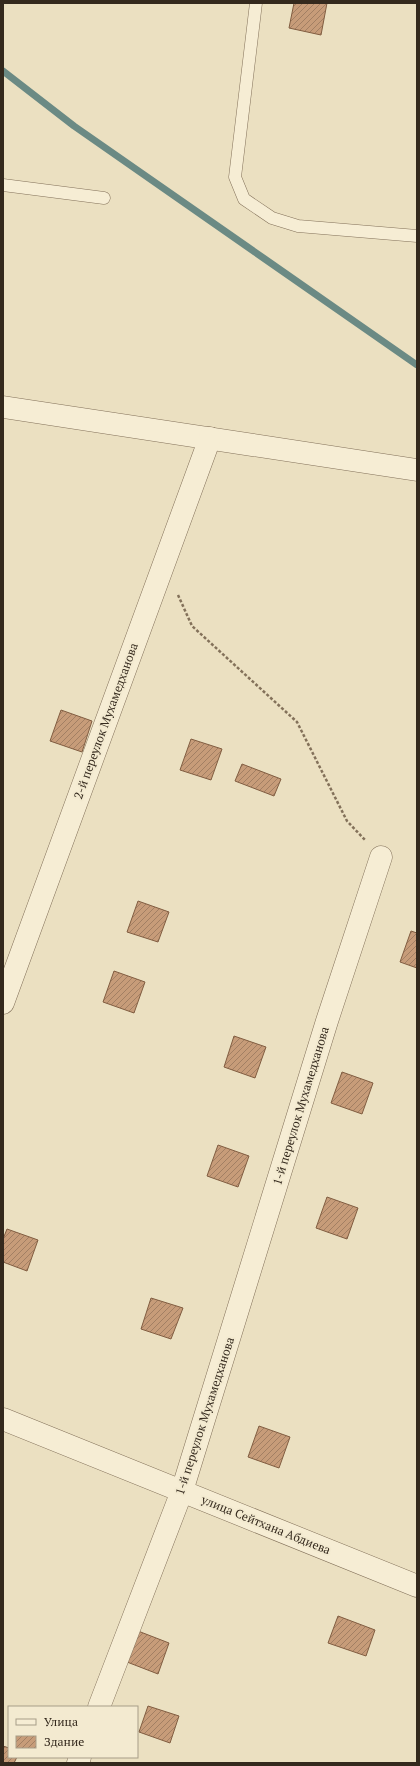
<svg xmlns="http://www.w3.org/2000/svg" width="420" height="1766" font-family="'PT Serif',serif">
	<style>
		.lines { fill: none; stroke-linecap: round; stroke-linejoin: round }
		.stream { stroke: #6b8a84; stroke-width: 7 }
		.building { fill: url(#building-hatch); stroke: #815d41 }
		.service-casing { stroke: #83715a; stroke-width: 13 }
		.minor-casing { stroke: #83715a; stroke-width: 23 }
		.path { stroke: #83715a; stroke-width: 2.5; stroke-dasharray: 3 2; stroke-linecap: butt }
		.service { stroke: #f6edd4; stroke-width: 12 }
		.minor { stroke: #f6edd4; stroke-width: 22 }
		.labels { text-anchor: middle; stroke-width: 4; stroke-linejoin: round; paint-order: stroke }
		.street-label { font-size: 12px; fill: #34291d; stroke: #f3ead0 }
	</style>
	<defs>
		<pattern id="building-hatch" width="6" height="6" patternUnits="userSpaceOnUse"><rect width="6" height="6" fill="#c79c79"/><path d="M-1 1l2-2M0 6l6-6M5 7l2-2" fill="none" stroke="#a27f63"/></pattern>
	</defs>
	<rect width="100%" height="100%" fill="#ebe0c1"/>
	<g class="lines">
		<polyline class="stream" points="3,71 74,126 417,365"/>
	</g>
	<g class="building">
		<polygon points="294,3 327,3 321,35 289,28"/>
		<polygon points="61,710 92,721 82,752 50,741"/>
		<polygon points="191,739 222,749 211,780 180,770"/>
		<polygon points="242,764 281,779 274,796 235,781"/>
		<polygon points="138,901 169,912 158,942 127,932"/>
		<polygon points="411,931 417,933 417,968 400,962"/>
		<polygon points="114,971 145,982 134,1013 103,1002"/>
		<polygon points="234,1036 266,1047 255,1078 224,1067"/>
		<polygon points="342,1072 373,1083 362,1114 331,1103"/>
		<polygon points="218,1145 249,1156 238,1187 207,1176"/>
		<polygon points="327,1197 358,1208 347,1239 316,1228"/>
		<polygon points="7,1229 38,1240 27,1271 3,1262 3,1239"/>
		<polygon points="151,1298 183,1308 171,1339 141,1329"/>
		<polygon points="259,1426 290,1437 279,1468 248,1457"/>
		<polygon points="338,1616 375,1630 366,1656 328,1643"/>
		<polygon points="138,1631 169,1643 158,1674 127,1662"/>
		<polygon points="148,1706 179,1716 170,1743 139,1732"/>
		<polygon points="3,1746 9,1748 9,1757 17,1757 14,1763 3,1763"/>
	</g>
	<g class="lines">
		<defs>
			<g id="service">
				<polyline points="256,3 235,177 244,199 272,218 298,226 417,236"/>
				<polyline points="3,185 104,198"/>
			</g>
			<g id="minor">
				<polyline points="3,407 417,470"/>
				<polyline points="3,1003 210,438"/>
				<polyline points="3,1419 417,1586"/>
				<polyline points="99,1707 182,1491 327,1021 381,857"/>
				<polyline points="78,1763 80,1757"/>
			</g>
		</defs>
		<use href="#service" class="service-casing"/>
		<use href="#minor" class="minor-casing"/>
		<polyline class="path" points="178,595 192,626 297,722 347,821 366,841"/>
		<use href="#service" class="service"/>
		<use href="#minor" class="minor"/>
	</g>
	<g class="labels">
		<g class="street-label">
			<text transform="translate(106 721) rotate(-70)" y="4">2-й переулок Мухамедханова</text>
			<text transform="translate(301 1106) rotate(-73)" y="4">1-й переулок Мухамедханова</text>
			<text transform="translate(205 1416) rotate(-72)" y="4">1-й переулок Мухамедханова</text>
			<text transform="translate(266 1525) rotate(22)" y="4">улица Сейтхана Абдиева</text>
		</g>
	</g>
	<rect width="420" height="1766" fill="none" stroke="#34291d" stroke-width="8"/>
	<rect x="8" y="1706" width="130" height="52" fill="#f3ead0" stroke="#a79d88"/>
	<rect x="16" y="1719" width="20" height="6" fill="#f6edd4" stroke="#a79d88"/>
	<text x="44" y="1726" font-size="12" fill="#34291d">Улица</text>
	<rect x="16" y="1736" width="20" height="12" fill="url(#building-hatch)" stroke="#a79d88"/>
	<text x="44" y="1746" font-size="12" fill="#34291d">Здание</text>
</svg>
